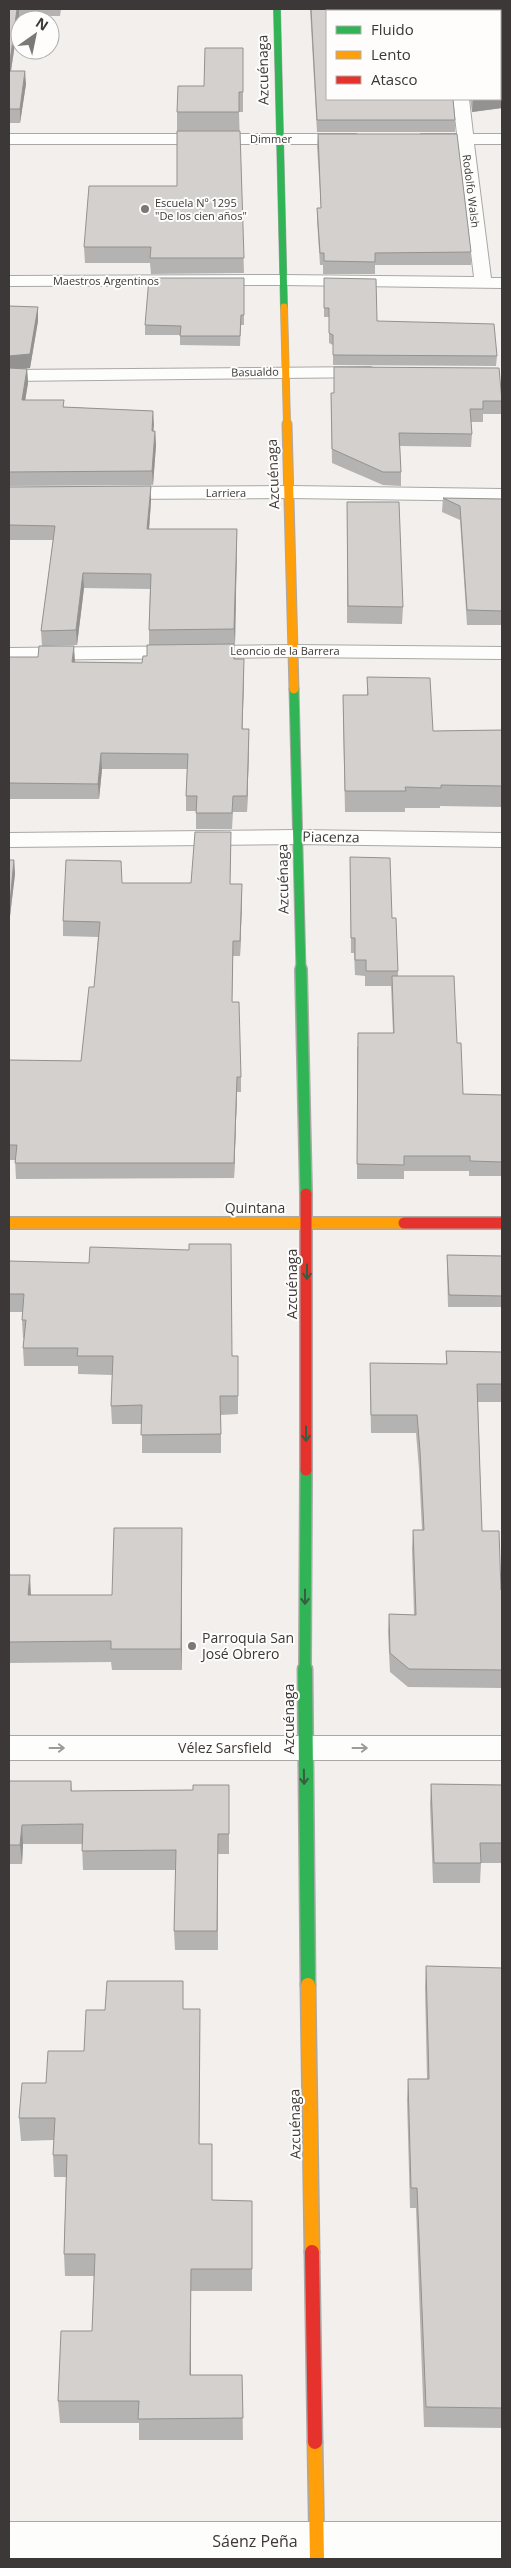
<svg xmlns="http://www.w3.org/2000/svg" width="511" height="2568" font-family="'Open Sans',sans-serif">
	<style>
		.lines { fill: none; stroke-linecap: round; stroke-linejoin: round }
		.street-casing { stroke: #aaa8a6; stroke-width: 2 }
		.fast-far3-casing { stroke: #aaa8a6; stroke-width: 8 }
		.fast-far2-casing { stroke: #aaa8a6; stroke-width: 11 }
		.fast-far1-casing { stroke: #aaa8a6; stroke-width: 14 }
		.fast-casing { stroke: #aaa8a6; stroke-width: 17 }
		.slow-far3-casing { stroke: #aaa8a6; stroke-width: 8 }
		.slow-far2-casing { stroke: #aaa8a6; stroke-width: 11 }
		.slow-far1-casing { stroke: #aaa8a6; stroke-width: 14 }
		.slow-casing { stroke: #aaa8a6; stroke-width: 17 }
		.jam-far1-casing { stroke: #aaa8a6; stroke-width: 14 }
		.jam-casing { stroke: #aaa8a6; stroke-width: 17 }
		.street { fill: #fdfdfc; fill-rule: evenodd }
		.fast-far3 { stroke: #30b455; stroke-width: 7 }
		.fast-far2 { stroke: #30b455; stroke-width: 9 }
		.fast-far1 { stroke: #30b455; stroke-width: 11 }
		.fast { stroke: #30b455; stroke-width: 14 }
		.slow-far3 { stroke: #ff9f0a; stroke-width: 7 }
		.slow-far2 { stroke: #ff9f0a; stroke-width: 9 }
		.slow-far1 { stroke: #ff9f0a; stroke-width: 11 }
		.slow { stroke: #ff9f0a; stroke-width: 14 }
		.jam-far1 { stroke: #e5322d; stroke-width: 11 }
		.jam { stroke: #e5322d; stroke-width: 14 }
		.wall { fill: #b5b3b1 }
		.shaded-wall { fill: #949290 }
		.building { fill: #d3d0ce; stroke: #949290 }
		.oneway { stroke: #385d40 }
		.oneway2 { stroke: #9c9a9a }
		.poi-dot { fill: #7b7877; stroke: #fefdfc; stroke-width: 2 }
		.labels { text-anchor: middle; stroke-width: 4; stroke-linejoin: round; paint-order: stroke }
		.far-street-label { font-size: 11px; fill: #3b3837; stroke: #fefdfc }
		.far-poi-label { font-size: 11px; fill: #3b3837; stroke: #fefdfc; text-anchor: start }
		.street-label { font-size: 14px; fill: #3b3837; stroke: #fefdfc }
		.poi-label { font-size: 14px; fill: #3b3837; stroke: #fefdfc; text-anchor: start }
		.near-street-label { font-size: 16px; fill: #3b3837; stroke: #fefdfc }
	</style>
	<rect width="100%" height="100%" fill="#f2efed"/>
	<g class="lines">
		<defs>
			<g id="street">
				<polygon points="453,99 469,99 473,134 502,134 502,144 474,144 491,278 502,278 502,288 283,285 9,286 9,276 283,275 474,277 458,144 421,144 413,139 421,134 457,134"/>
				<polygon points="9,134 356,134 364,139 356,144 9,144"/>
				<polygon points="370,367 377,369 379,373 377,377 9,381 9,370"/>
				<polygon points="289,486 502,489 502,501 289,498 114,499 107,497 104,493 107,489 114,487"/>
				<polygon points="292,645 502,647 502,659 292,657 9,660 9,648"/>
				<polygon points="297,830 502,833 502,847 297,844 9,847 9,833"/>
				<rect x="9" y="1736" width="493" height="24"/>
				<rect x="9" y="2522" width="493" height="37"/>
			</g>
			<polyline id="fast-far3" points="277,9 284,307"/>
			<polyline id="fast-far2" points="294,689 301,970"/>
			<g id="fast-far1">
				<polyline points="301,969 306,1194"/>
				<polyline points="305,1670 306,1470"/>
			</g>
			<polyline id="fast" points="305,1669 308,1985"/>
			<polyline id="slow-far3" points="284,307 287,425"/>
			<polyline id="slow-far2" points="287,424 294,689"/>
			<polyline id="slow-far1" points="9,1223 404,1223"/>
			<g id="slow">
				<polyline points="308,1985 312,2252"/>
				<polyline points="315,2442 317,2559"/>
			</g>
			<g id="jam-far1">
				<polyline points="306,1194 306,1470"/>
				<polyline points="404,1223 502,1223"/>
			</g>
			<polyline id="jam" points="312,2252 315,2442"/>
		</defs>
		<use href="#street" class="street-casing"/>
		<use href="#fast-far3" class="fast-far3-casing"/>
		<use href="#fast-far2" class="fast-far2-casing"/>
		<use href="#fast-far1" class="fast-far1-casing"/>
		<use href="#fast" class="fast-casing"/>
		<use href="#slow-far3" class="slow-far3-casing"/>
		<use href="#slow-far2" class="slow-far2-casing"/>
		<use href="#slow-far1" class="slow-far1-casing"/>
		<use href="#slow" class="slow-casing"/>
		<use href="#jam-far1" class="jam-far1-casing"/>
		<use href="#jam" class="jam-casing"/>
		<use href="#street" class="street"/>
		<use href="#fast-far3" class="fast-far3"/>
		<use href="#fast-far2" class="fast-far2"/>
		<use href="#fast-far1" class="fast-far1"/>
		<use href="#fast" class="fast"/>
		<use href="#slow-far3" class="slow-far3"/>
		<use href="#slow-far2" class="slow-far2"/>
		<use href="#slow-far1" class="slow-far1"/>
		<use href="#slow" class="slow"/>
		<use href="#jam-far1" class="jam-far1"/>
		<use href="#jam" class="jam"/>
	</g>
	<g class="wall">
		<polygon points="9,9 61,9 60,16 19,16 11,71 26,84 20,123 9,123"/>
		<polygon points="310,9 502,9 502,108 472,112 470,99 500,99 500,11 327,11 327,99 453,99 455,120 455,132 317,132"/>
		<polygon points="243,48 243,112 239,112 244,273 151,274 150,263 85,263 84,247 177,186 177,112"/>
		<polygon points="318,134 471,252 471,265 375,265 375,274 323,274 323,265 320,265 317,220 317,208 321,208 317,146"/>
		<polygon points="244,278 244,325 241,325 240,346 180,345 180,335 145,335 145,325"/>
		<polygon points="324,278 377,321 497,356 496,366 333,365 333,345 329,343 329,317 324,317"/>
		<polygon points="9,306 38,307 38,321 30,368 22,369 27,369 28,383 25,400 65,407 153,411 153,431 155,431 156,445 153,485 9,486 9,487 151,486 151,501 149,529 237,529 235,644 149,645 149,630 150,589 84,588 77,645 42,646 41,631 53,540 9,540"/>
		<polygon points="334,367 502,401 501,414 483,414 483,422 471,422 472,434 471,447 400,446 401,472 401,486 383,485 332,463 331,393 334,393"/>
		<polygon points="443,498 502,499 502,625 467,625 460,520 442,512"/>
		<polygon points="347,502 403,607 402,624 347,623"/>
		<polygon points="234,644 234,659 244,675 242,729 249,729 249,745 247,812 233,812 232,829 196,829 196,811 186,811 186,796 187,769 102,769 99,799 9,799 9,657 75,662 142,663 147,656"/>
		<polygon points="367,677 433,731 502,730 502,807 440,806 440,808 405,808 405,812 345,812 343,715 343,695 367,695"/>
		<polygon points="231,847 230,884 242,899 240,956 233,956 232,1002 241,1077 241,1092 237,1092 234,1178 16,1179 15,1160 9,1160 9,1060 81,1061 94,987 98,937 63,936 63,921 122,883 191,883"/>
		<polygon points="350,857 392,918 398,971 398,976 457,1043 463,1094 502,1095 502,1176 469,1176 469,1171 404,1171 404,1179 357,1179 357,1047 393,1033 391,986 365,986 365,976 355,975 354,953 351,953"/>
		<polygon points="9,860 14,860 15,874 10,916 9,916"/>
		<polygon points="447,1255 502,1256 502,1307 448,1307 447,1266"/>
		<polygon points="9,1261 232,1356 238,1356 238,1414 221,1415 221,1453 142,1453 142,1424 112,1424 111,1406 112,1375 78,1374 78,1366 24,1366 23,1348 24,1338 23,1338 22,1320 23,1312 9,1312"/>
		<polygon points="446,1351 502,1352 502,1402 478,1402 482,1531 501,1590 502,1590 502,1688 408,1687 390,1672 388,1632 389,1614 414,1615 412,1549 413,1530 422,1530 419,1469 416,1433 371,1433 370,1381 370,1363 446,1364"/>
		<polygon points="182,1528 182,1670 112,1670 111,1662 9,1663 9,1575 31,1595 112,1595"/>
		<polygon points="9,1781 71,1781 72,1791 193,1790 229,1785 229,1854 218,1854 218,1950 175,1950 174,1931 176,1870 83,1870 82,1844 23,1844 22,1864 9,1864"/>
		<polygon points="431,1784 502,1785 502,1863 481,1863 480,1883 433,1883 430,1804"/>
		<polygon points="426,1966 502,1968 502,2428 424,2427 416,2208 410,2208 407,2100 408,2079 427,2079 425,1987"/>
		<polygon points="184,2009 200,2032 199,2144 212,2200 252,2201 252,2291 191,2291 191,2375 242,2375 243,2440 139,2440 139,2423 60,2423 58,2401 92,2331 94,2276 65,2276 64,2254 66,2177 54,2177 53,2155 54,2140 21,2141 19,2118 46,2083 84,2051"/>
	</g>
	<g class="shaded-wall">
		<polygon points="17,9 19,9 19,16 9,84 9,69"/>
		<polygon points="25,71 26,84 20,123 20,109"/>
		<polygon points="500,96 502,96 502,108 472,112 473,99 500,99"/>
		<polygon points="38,307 38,321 30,368 9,370 9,356"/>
		<polygon points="27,369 28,383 23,414 22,400"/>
		<polygon points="153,411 154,425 152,445 152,431"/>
		<polygon points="155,431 156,445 153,485 152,471"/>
		<polygon points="151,486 151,501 148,543 147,529"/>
		<polygon points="237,529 237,544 235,644 234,629"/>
		<polygon points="83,573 84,588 77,645 76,630"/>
		<polygon points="74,646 75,661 73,677 72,662"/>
		<polygon points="244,659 244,675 242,745 242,729"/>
		<polygon points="249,729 249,745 247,812 247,796"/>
		<polygon points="101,753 102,769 99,799 98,784"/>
		<polygon points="14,860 15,874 10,916 10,902"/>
		<polygon points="242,884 242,899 240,956 240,941"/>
		<polygon points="237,1077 237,1092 234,1178 234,1163"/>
		<polygon points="182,1528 182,1670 181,1649"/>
		<polygon points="30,1575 31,1596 28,1595"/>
		<polygon points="22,1825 23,1844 22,1864 20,1845"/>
		<polygon points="200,2009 200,2032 199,2167 199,2144"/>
		<polygon points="191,2269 191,2397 190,2375"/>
	</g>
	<g class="building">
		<polygon points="9,9 17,9 9,69"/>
		<polygon points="311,9 502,9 502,96 500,96 500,11 327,11 327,99 453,99 455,120 317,120"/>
		<polygon points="205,48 243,48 243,92 239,92 239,112 177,112 178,86 204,86"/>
		<polygon points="9,71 25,71 20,109 9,109"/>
		<polygon points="177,131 240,131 244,258 150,258 151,247 84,247 89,186 177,186"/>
		<polygon points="318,134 457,134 471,252 375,253 375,262 324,261 324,253 320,253 317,208 321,208"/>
		<polygon points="149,278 244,278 244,315 241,315 240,336 180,336 181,326 145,325"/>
		<polygon points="324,278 376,279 377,321 494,324 497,356 333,355 333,335 329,333 329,308 324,308"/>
		<polygon points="9,306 38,307 30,354 9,356"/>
		<polygon points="334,367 499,368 502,401 483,401 483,409 470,409 472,434 399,433 401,472 383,472 332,449 331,393 334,393"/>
		<polygon points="9,368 27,369 22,400 64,400 63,407 153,411 152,431 155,431 152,471 9,472"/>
		<polygon points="151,486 147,529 237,529 234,629 149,630 151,574 83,573 76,630 41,631 55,526 9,525 9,487"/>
		<polygon points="443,498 502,499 502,611 467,610 460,506"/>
		<polygon points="347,502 399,502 403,607 348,606"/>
		<polygon points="234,644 234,659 244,659 242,729 249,729 247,796 233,796 232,813 196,813 197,796 186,796 188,754 101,753 98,784 9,783 9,657 38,657 39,646 74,646 72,662 142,663 143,656 147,656 147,645"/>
		<polygon points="367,677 430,678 433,731 502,730 502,786 441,785 441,788 405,787 406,791 345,791 343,695 368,695"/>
		<polygon points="195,832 231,832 230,884 242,884 240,941 233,941 232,1002 239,1002 241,1077 237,1077 234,1163 15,1163 17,1145 9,1145 9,1060 81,1061 89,987 94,987 100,922 63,921 66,860 121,861 122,883 191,883"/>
		<polygon points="350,857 390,858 392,918 396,918 398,971 366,971 366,960 355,960 355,938 351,938"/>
		<polygon points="9,860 14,860 10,902 9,902"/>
		<polygon points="392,976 454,976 457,1043 461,1043 463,1094 502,1095 502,1162 470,1161 470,1156 404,1156 404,1165 357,1164 358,1033 394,1033"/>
		<polygon points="189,1244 231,1244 232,1356 238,1356 238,1396 220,1396 221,1434 141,1435 142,1405 111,1406 113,1356 77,1356 78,1348 23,1348 26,1320 22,1320 24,1294 9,1294 9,1261 89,1263 90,1247 189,1250"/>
		<polygon points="447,1255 502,1256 502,1296 449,1295"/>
		<polygon points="446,1351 502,1352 502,1384 477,1384 482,1531 499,1531 501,1590 502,1590 502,1670 409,1669 390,1653 389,1614 416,1615 413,1530 424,1530 420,1451 417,1415 371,1415 370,1363 447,1364"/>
		<polygon points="114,1528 182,1528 181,1649 111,1649 111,1641 9,1642 9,1575 30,1575 28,1595 112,1595"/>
		<polygon points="9,1781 71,1781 71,1791 193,1790 193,1785 229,1785 229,1834 218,1834 217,1931 174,1931 176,1850 82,1851 83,1824 22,1825 20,1845 9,1845"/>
		<polygon points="431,1784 502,1785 502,1843 480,1843 481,1863 434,1863"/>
		<polygon points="426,1966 502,1968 502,2408 426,2407 417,2188 411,2188 408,2079 429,2079"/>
		<polygon points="107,1981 183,1981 183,2009 200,2009 199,2144 212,2144 212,2200 252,2201 252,2269 191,2269 190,2375 242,2375 243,2418 138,2419 139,2401 58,2401 61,2331 92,2331 95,2254 64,2254 67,2155 53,2155 55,2118 19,2118 22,2083 46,2083 48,2051 84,2051 86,2010 105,2010"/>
	</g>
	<defs><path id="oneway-shaft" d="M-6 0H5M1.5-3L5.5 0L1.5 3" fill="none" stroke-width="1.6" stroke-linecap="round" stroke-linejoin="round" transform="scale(1.25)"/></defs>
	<g class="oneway">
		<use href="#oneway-shaft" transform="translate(307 1272) rotate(90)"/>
		<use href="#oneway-shaft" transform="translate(306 1434) rotate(90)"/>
		<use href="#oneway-shaft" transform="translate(305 1597) rotate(90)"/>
		<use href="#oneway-shaft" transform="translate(304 1777) rotate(89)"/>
	</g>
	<g class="oneway2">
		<use href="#oneway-shaft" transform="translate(57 1748)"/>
		<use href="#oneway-shaft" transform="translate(360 1748)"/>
	</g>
	<g class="poi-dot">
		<circle cx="145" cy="209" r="5"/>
		<circle cx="192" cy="1646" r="5"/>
	</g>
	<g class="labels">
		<g class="far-street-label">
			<text x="271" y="143">Dimmer</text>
			<text transform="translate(471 191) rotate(83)" y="4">Rodolfo Walsh</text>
			<text x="106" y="285">Maestros Argentinos</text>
			<text transform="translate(255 372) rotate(-1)" y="4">Basualdo</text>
			<text x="226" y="497">Larriera</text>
			<text x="285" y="655">Leoncio de la Barrera</text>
		</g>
		<g class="far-poi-label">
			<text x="155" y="207">Escuela Nº 1295<tspan x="155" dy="13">"De los cien años"</tspan></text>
		</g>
		<g class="street-label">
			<text transform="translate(263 70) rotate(-91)" y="5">Azcuénaga</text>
			<text transform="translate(273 474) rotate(-92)" y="5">Azcuénaga</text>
			<text transform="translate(331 837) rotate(1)" y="5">Piacenza</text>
			<text transform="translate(283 879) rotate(-91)" y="5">Azcuénaga</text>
			<text x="255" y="1213">Quintana</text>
			<text transform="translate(292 1284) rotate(-90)" y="5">Azcuénaga</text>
			<text transform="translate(289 1719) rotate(-90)" y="5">Azcuénaga</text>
			<text x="225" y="1753">Vélez Sarsfield</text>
			<text transform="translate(295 2124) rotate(-91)" y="5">Azcuénaga</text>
		</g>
		<g class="poi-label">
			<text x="202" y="1643">Parroquia San<tspan x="202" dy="16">José Obrero</tspan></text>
		</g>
		<g class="near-street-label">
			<text x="255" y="2547">Sáenz Peña</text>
		</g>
	</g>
	<rect width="511" height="2568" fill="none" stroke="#3b3837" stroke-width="20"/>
	<rect x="326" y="10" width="175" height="90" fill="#fefdfc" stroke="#b0aead"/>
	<rect x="336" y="26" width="25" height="8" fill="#30b455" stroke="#b0aead"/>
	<text x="371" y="35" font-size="15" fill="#3b3837">Fluido</text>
	<rect x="336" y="51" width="25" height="8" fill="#ff9f0a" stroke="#b0aead"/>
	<text x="371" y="60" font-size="15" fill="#3b3837">Lento</text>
	<rect x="336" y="76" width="25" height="8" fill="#e5322d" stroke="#b0aead"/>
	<text x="371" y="85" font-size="15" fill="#3b3837">Atasco</text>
	<g transform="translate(35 35) rotate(33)"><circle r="24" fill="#fefdfc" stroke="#b0aead"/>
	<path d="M0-4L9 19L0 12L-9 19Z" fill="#7b7877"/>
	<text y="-8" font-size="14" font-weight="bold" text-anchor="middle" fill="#3b3837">N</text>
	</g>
</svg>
